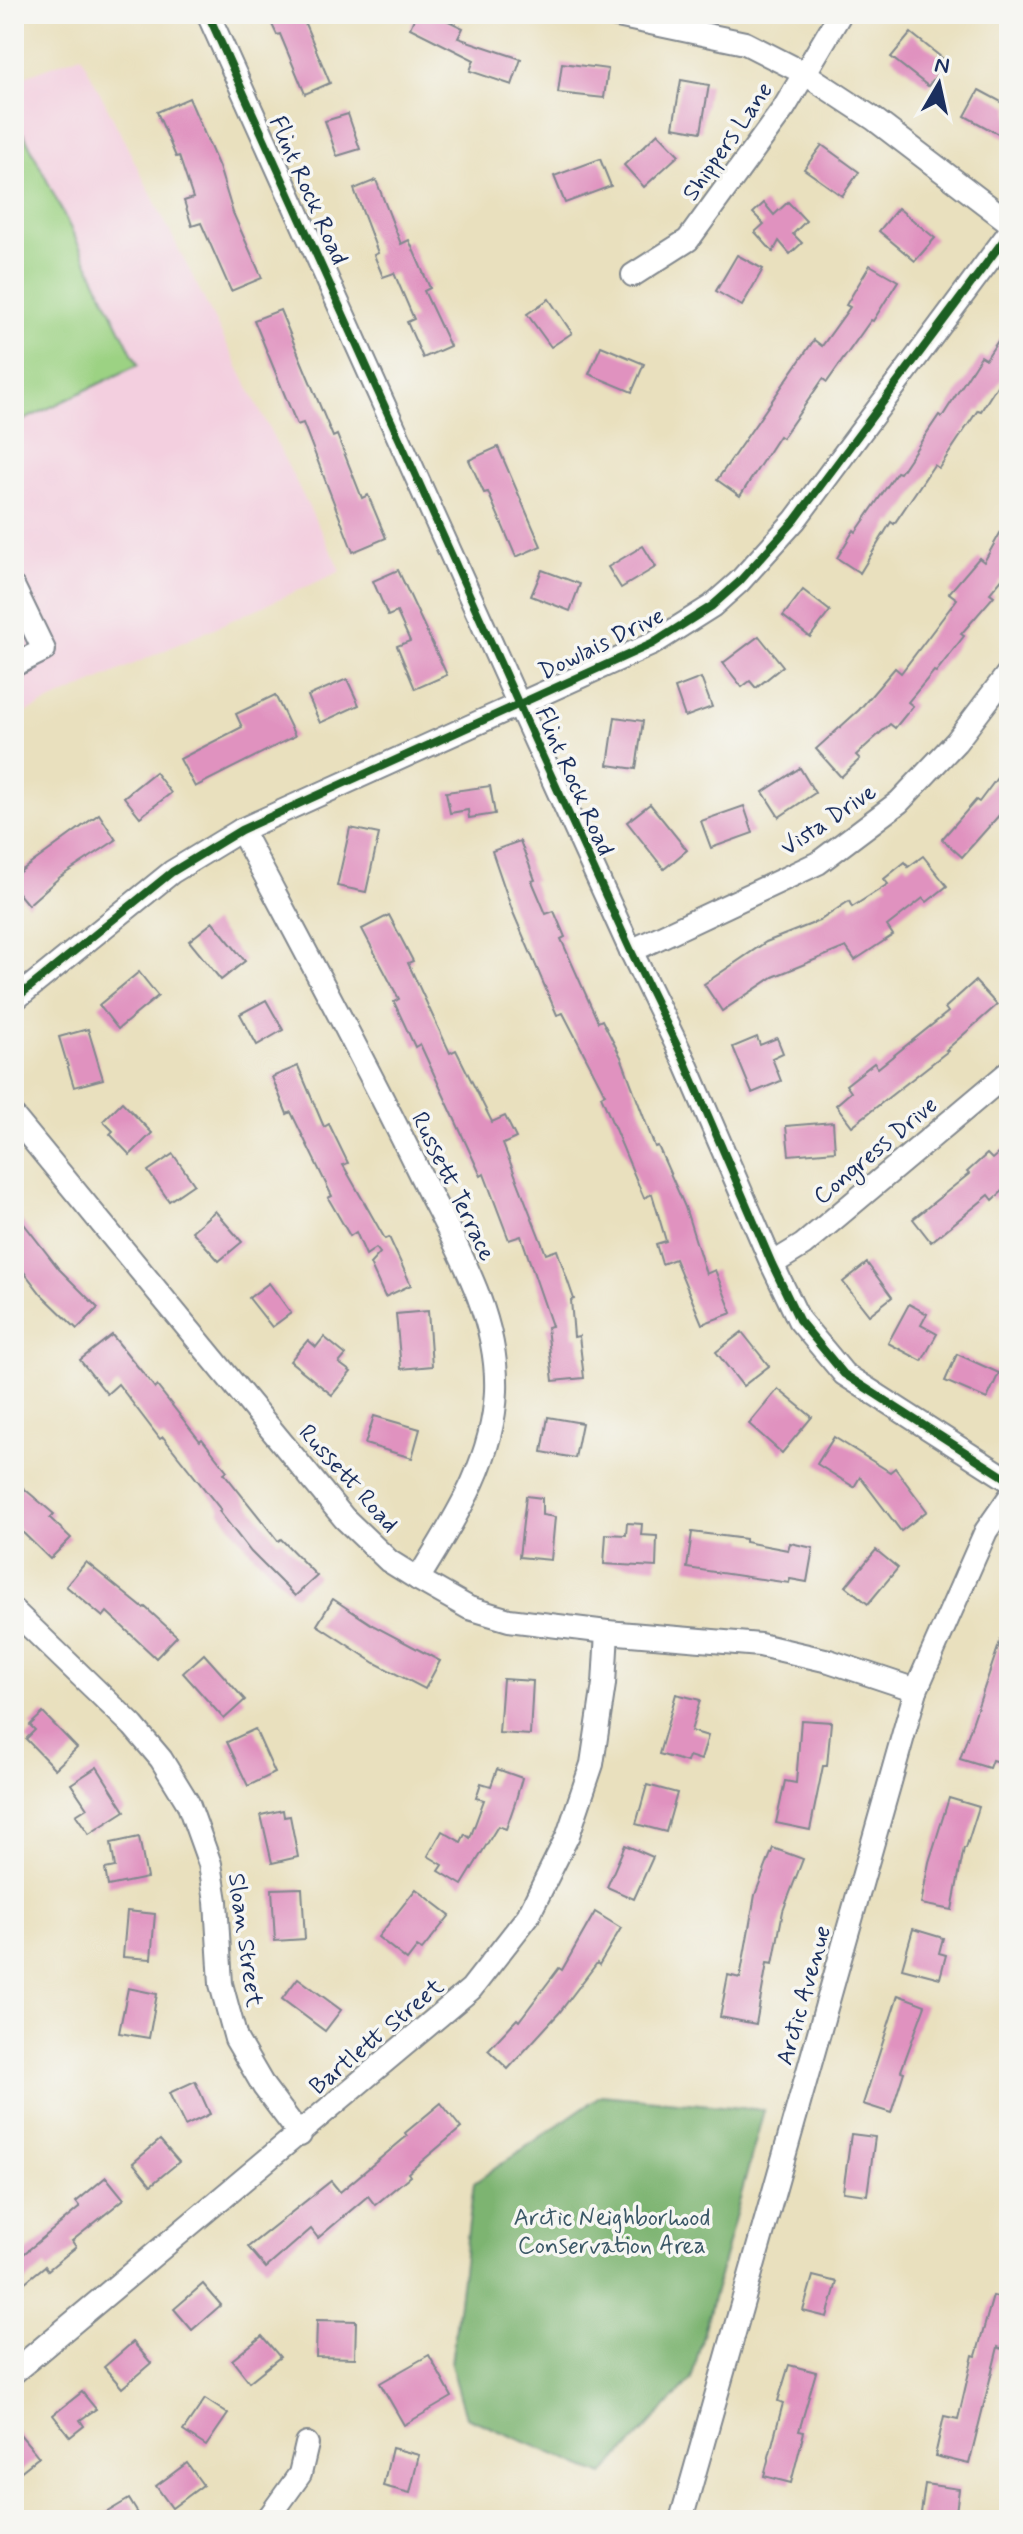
<svg xmlns="http://www.w3.org/2000/svg" width="1023" height="2534" font-family="Mynerve,sans-serif">
	<style>
		.built { fill: #f3cfdf }
		.green { fill: #9cd283; stroke: #5c8070; stroke-width: 2 }
		.forest { fill: #7db471; stroke: #4c7268; stroke-width: 2 }
		.building { fill: #e092bf }
		.lines { fill: none; stroke-linecap: round; stroke-linejoin: round }
		.minor-casing { stroke: #82888e; stroke-width: 26 }
		.minor { stroke: #fff; stroke-width: 22 }
		.cycleway-casing { stroke: #f6f6f2; stroke-width: 13 }
		.cycleway { stroke: #1b5e20; stroke-width: 8 }
		.labels { text-anchor: middle; stroke-width: 7; stroke-linejoin: round; paint-order: stroke }
		.street-label { font-size: 24px; fill: #1b2f5e; stroke: #f6f6f2 }
		.park-label { font-size: 24px; fill: #3b5867; stroke: #f6f6f2 }
	</style>
	<rect width="100%" height="100%" fill="#f6f6f2"/>
	<filter id="ink" filterUnits="userSpaceOnUse"><feTurbulence type="fractalNoise" baseFrequency=".0125" numOctaves="2"/><feDisplacementMap in="SourceGraphic" scale="16" xChannelSelector="R" yChannelSelector="G"/><feConvolveMatrix kernelMatrix="1 2 1 2 8 2 1 2 1" color-interpolation-filters="sRGB"/></filter>
	<filter id="wash" filterUnits="userSpaceOnUse"><feTurbulence type="fractalNoise" baseFrequency=".006" numOctaves="4" result="noise"/><feDisplacementMap in="SourceGraphic" scale="32" xChannelSelector="R" yChannelSelector="G"/><feGaussianBlur stdDeviation="1.8" result="paint"/><feColorMatrix in="noise" values="0 0 0 0 0 0 0 0 0 0 0 0 0 0 0 0 0 1.4 0 .05"/><feComposite in="paint" operator="in"/></filter>
	<g filter="url(#wash)">
		<rect width="100%" height="100%" fill="#e9e0be"/>
		<polygon class="built" points="81,55 341,571 14,718 14,80"/>
		<polygon class="green" points="24,134 138,365 14,425 14,139"/>
		<polygon class="forest" points="601,2095 764,2110 691,2380 603,2475 466,2417 451,2364 474,2183"/>
		<g id="blocks">
			<g class="building">
				<polygon points="267,14 301,14 330,83 305,94 280,34 277,35"/>
				<polygon points="416,14 434,14 463,28 458,38 521,59 512,85 470,71 474,60 410,28"/>
				<polygon points="911,33 947,62 928,86 891,57"/>
				<polygon points="562,63 608,69 604,98 558,93"/>
				<polygon points="681,80 709,85 701,132 673,127"/>
				<polygon points="979,90 1009,106 1009,140 965,116"/>
				<polygon points="189,98 219,167 233,213 262,278 231,291 201,223 192,226 184,201 193,198 179,156 176,157 157,112"/>
				<polygon points="348,114 360,149 337,156 325,121"/>
				<polygon points="658,133 679,155 644,187 624,165"/>
				<polygon points="822,145 859,172 842,196 804,169"/>
				<polygon points="600,159 611,186 565,203 554,176"/>
				<polygon points="376,180 401,244 409,240 430,288 424,291 450,346 423,358 407,322 414,319 394,273 383,277 374,255 378,253 354,189"/>
				<polygon points="788,202 806,221 793,234 802,243 790,254 779,241 773,252 755,232 764,224 753,213 764,203 774,215"/>
				<polygon points="898,208 935,238 915,261 879,231"/>
				<polygon points="737,255 763,269 742,306 716,291"/>
				<polygon points="870,265 898,281 873,321 871,320 827,382 823,379 782,438 779,436 740,496 717,480 814,340 822,346 850,307 846,305"/>
				<polygon points="549,299 572,333 551,347 527,314"/>
				<polygon points="280,310 333,437 337,435 362,498 368,495 386,538 353,552 303,423 297,425 254,320"/>
				<polygon points="1009,324 1009,367 981,411 978,410 939,468 934,465 894,524 891,522 860,573 837,558 854,530 856,532 897,472 900,473 939,415 942,417 981,356 986,359"/>
				<polygon points="601,346 644,364 632,392 589,374"/>
				<polygon points="498,447 541,546 516,557 488,492 484,493 469,460"/>
				<polygon points="1009,517 1009,570 990,593 994,596 961,634 964,636 936,672 934,671 908,702 913,706 895,728 890,724 856,755 860,759 841,777 816,749 859,710 895,668 901,673 957,599 949,593 979,558 984,562"/>
				<polygon points="643,546 656,567 621,588 608,567"/>
				<polygon points="398,570 447,675 415,689 397,646 410,641 397,612 388,616 373,581"/>
				<polygon points="542,570 580,584 570,611 531,596"/>
				<polygon points="803,590 830,611 810,637 783,616"/>
				<polygon points="759,636 783,666 756,688 750,681 742,687 723,663"/>
				<polygon points="701,678 712,707 685,717 675,688"/>
				<polygon points="347,679 359,705 320,723 308,696"/>
				<polygon points="275,695 295,736 195,787 180,759 242,727 236,714"/>
				<polygon points="615,717 643,721 636,769 608,765"/>
				<polygon points="1009,762 1009,804 962,857 942,839 976,800 979,802"/>
				<polygon points="800,768 815,793 779,817 763,792"/>
				<polygon points="155,772 171,793 140,817 124,797"/>
				<polygon points="490,786 495,814 469,818 468,810 450,813 446,792"/>
				<polygon points="650,804 687,850 664,869 627,822"/>
				<polygon points="744,806 753,833 711,848 701,821"/>
				<polygon points="99,814 116,840 60,877 28,905 14,888 14,876"/>
				<polygon points="350,828 379,834 366,892 337,886"/>
				<polygon points="520,841 535,880 532,881 546,914 554,911 565,937 561,939 598,1022 602,1020 621,1057 655,1147 658,1146 685,1207 706,1274 715,1270 732,1313 702,1324 675,1259 662,1264 656,1244 666,1241 652,1194 644,1198 601,1096 605,1094 563,1013 557,1015 512,910 492,851"/>
				<polygon points="923,856 947,886 927,902 923,898 887,926 893,935 855,960 846,947 773,977 722,1011 704,984 766,942 819,921 849,901 852,907 888,884 884,879 905,862 908,867"/>
				<polygon points="389,915 413,961 408,963 450,1053 456,1050 492,1122 505,1116 516,1138 503,1144 546,1254 557,1250 574,1299 571,1300 574,1337 579,1336 584,1378 553,1381 547,1327 552,1326 521,1236 509,1240 484,1174 481,1176 420,1044 415,1047 394,1002 399,999 362,929"/>
				<polygon points="213,922 245,961 221,980 189,941"/>
				<polygon points="139,972 158,996 118,1029 99,1005"/>
				<polygon points="975,981 997,1005 946,1050 948,1051 852,1126 836,1105 851,1092 846,1085 874,1063 878,1068 948,1012 945,1008"/>
				<polygon points="266,1000 283,1030 257,1045 240,1014"/>
				<polygon points="88,1029 103,1079 74,1087 59,1037"/>
				<polygon points="757,1037 760,1045 777,1038 783,1053 772,1058 781,1081 752,1093 733,1047"/>
				<polygon points="298,1066 324,1127 329,1124 348,1163 343,1165 385,1239 389,1237 411,1285 385,1297 370,1264 380,1253 376,1248 366,1255 356,1232 350,1236 328,1198 332,1196 291,1112 287,1114 272,1077"/>
				<polygon points="122,1102 152,1133 130,1155 110,1134 113,1131 103,1121"/>
				<polygon points="833,1122 835,1151 789,1155 786,1126"/>
				<polygon points="1009,1144 1009,1185 993,1200 989,1195 931,1242 913,1219 969,1174 967,1172 987,1154 992,1159"/>
				<polygon points="173,1154 194,1184 169,1201 148,1171"/>
				<polygon points="14,1211 59,1269 98,1308 77,1329 41,1294 14,1259"/>
				<polygon points="215,1211 242,1242 219,1261 192,1231"/>
				<polygon points="867,1263 892,1297 869,1315 843,1282"/>
				<polygon points="269,1283 291,1313 272,1327 249,1298"/>
				<polygon points="909,1304 927,1314 921,1325 937,1334 922,1361 888,1343"/>
				<polygon points="428,1311 432,1366 401,1369 396,1314"/>
				<polygon points="742,1332 769,1366 743,1386 716,1352"/>
				<polygon points="112,1335 155,1388 157,1386 200,1441 202,1439 227,1471 224,1473 278,1541 281,1539 317,1576 295,1596 251,1552 219,1511 221,1510 163,1437 160,1439 118,1384 107,1394 80,1360"/>
				<polygon points="324,1337 346,1355 339,1363 351,1372 332,1395 290,1361 308,1340 316,1347"/>
				<polygon points="957,1354 999,1373 987,1399 945,1381"/>
				<polygon points="778,1389 812,1417 782,1453 749,1424"/>
				<polygon points="374,1416 420,1429 412,1458 365,1444"/>
				<polygon points="548,1417 582,1423 575,1458 542,1452"/>
				<polygon points="834,1437 890,1472 895,1468 927,1511 901,1531 860,1477 854,1487 817,1464"/>
				<polygon points="14,1480 54,1514 50,1518 71,1538 50,1559 14,1524"/>
				<polygon points="526,1496 542,1498 542,1515 555,1517 551,1560 519,1557"/>
				<polygon points="627,1523 642,1524 641,1535 657,1536 656,1567 604,1564 606,1534 626,1535"/>
				<polygon points="692,1532 745,1539 745,1542 788,1550 790,1543 813,1548 807,1582 790,1579 789,1583 687,1568"/>
				<polygon points="876,1550 898,1568 868,1604 846,1586"/>
				<polygon points="86,1562 143,1608 145,1607 177,1636 156,1658 107,1612 103,1617 66,1586"/>
				<polygon points="333,1599 374,1626 440,1661 425,1689 375,1663 317,1625"/>
				<polygon points="1007,1621 1009,1765 992,1760 989,1768 960,1759"/>
				<polygon points="204,1654 245,1700 224,1719 183,1673"/>
				<polygon points="503,1679 533,1681 530,1735 499,1733"/>
				<polygon points="676,1694 700,1700 691,1731 708,1736 701,1760 689,1756 687,1762 659,1754"/>
				<polygon points="43,1713 77,1748 55,1769 26,1739 35,1730 30,1725"/>
				<polygon points="801,1720 831,1722 827,1766 823,1766 810,1830 776,1823 785,1781 796,1783"/>
				<polygon points="255,1729 275,1773 248,1786 227,1742"/>
				<polygon points="97,1767 125,1811 89,1834 76,1815 87,1808 71,1784"/>
				<polygon points="497,1769 522,1778 515,1803 506,1829 498,1826 462,1885 439,1871 443,1865 428,1856 442,1831 461,1842 465,1834 470,1838 484,1800 476,1798 481,1783 491,1786"/>
				<polygon points="647,1785 677,1793 666,1832 636,1824"/>
				<polygon points="949,1798 979,1807 966,1848 964,1848 952,1910 921,1904 929,1862"/>
				<polygon points="283,1810 284,1817 290,1816 298,1857 272,1863 261,1815"/>
				<polygon points="139,1837 147,1878 108,1886 105,1869 115,1867 111,1843"/>
				<polygon points="625,1845 653,1857 634,1899 607,1887"/>
				<polygon points="773,1848 803,1859 783,1911 773,1964 767,1963 756,2024 720,2017 728,1975 740,1978 755,1895"/>
				<polygon points="302,1888 305,1939 275,1941 272,1889"/>
				<polygon points="416,1889 450,1915 422,1950 417,1947 407,1960 378,1937"/>
				<polygon points="127,1911 155,1914 151,1959 123,1957"/>
				<polygon points="595,1912 621,1928 599,1965 597,1963 559,2013 508,2069 488,2050 517,2019 519,2021 559,1968 562,1970"/>
				<polygon points="913,1929 943,1938 939,1953 946,1955 940,1978 902,1968"/>
				<polygon points="298,1978 341,2010 325,2031 282,1999"/>
				<polygon points="128,1988 157,1994 149,2038 119,2033"/>
				<polygon points="898,1995 925,2005 901,2071 904,2072 891,2113 863,2104"/>
				<polygon points="195,2081 210,2114 185,2126 169,2093"/>
				<polygon points="441,2103 461,2128 408,2173 410,2176 375,2205 368,2196 318,2238 311,2229 266,2268 248,2247 331,2181 340,2192 407,2136 405,2133"/>
				<polygon points="851,2134 875,2137 867,2195 843,2192"/>
				<polygon points="160,2140 179,2162 151,2185 133,2163"/>
				<polygon points="106,2177 124,2199 72,2241 76,2247 48,2270 45,2266 14,2291 14,2262 80,2207 76,2202"/>
				<polygon points="813,2276 837,2282 827,2317 803,2311"/>
				<polygon points="203,2284 221,2305 192,2330 174,2309"/>
				<polygon points="993,2296 1009,2300 1009,2324 1002,2349 998,2347 969,2464 935,2456 944,2416 958,2419 973,2355 976,2356"/>
				<polygon points="317,2320 356,2321 355,2358 316,2357"/>
				<polygon points="262,2336 280,2357 249,2382 232,2360"/>
				<polygon points="133,2342 151,2363 122,2388 104,2367"/>
				<polygon points="429,2355 452,2397 404,2425 380,2383"/>
				<polygon points="789,2365 816,2372 799,2431 804,2432 791,2483 764,2476 783,2403 778,2401"/>
				<polygon points="82,2392 96,2409 80,2420 84,2426 70,2437 53,2415"/>
				<polygon points="205,2399 228,2414 206,2446 183,2431"/>
				<polygon points="14,2427 39,2457 14,2477"/>
				<polygon points="392,2448 419,2455 410,2493 383,2486"/>
				<polygon points="187,2463 203,2485 172,2508 156,2486"/>
				<polygon points="925,2484 959,2489 955,2520 920,2520"/>
				<polygon points="129,2499 142,2520 94,2520"/>
			</g>
		</g>
	</g>
	<g filter="url(#ink)">
		<use href="#blocks" fill-opacity="0" stroke="#82888e" stroke-width="2"/>
		<g class="lines">
			<defs>
				<g id="minor">
					<polyline points="208,14 519,705 631,951 685,1062 772,1264 799,1320 844,1374 1009,1480"/>
					<polyline points="608,14 745,43 804,73 874,119 1009,222"/>
					<polyline points="633,275 688,240 784,108 840,14"/>
					<polyline points="14,588 44,650 14,665"/>
					<path d="M241,830C301,943 362,1055 418,1170C451,1238 499,1312 496,1391C493,1462 454,1520 418,1579"/>
					<polyline points="631,951 818,863 899,802 956,742 1009,672"/>
					<polyline points="14,1000 172,872 241,830 652,644 712,606 739,582 795,520 1009,233"/>
					<polyline points="14,1117 344,1518 389,1561 418,1579 469,1608 509,1620 607,1632 760,1645 829,1661 916,1690"/>
					<polyline points="772,1264 803,1245 1009,1072"/>
					<polyline points="14,1611 133,1726 161,1759 188,1803 210,1864 216,1901 221,1984 236,2039 264,2087 300,2135"/>
					<polyline points="14,2372 471,1989 528,1916 568,1835 592,1764 604,1684 607,1632"/>
					<polyline points="264,2520 270,2516 300,2474 307,2444"/>
					<polyline points="681,2520 916,1690 986,1531 1009,1498"/>
				</g>
			</defs>
			<use href="#minor" class="minor-casing"/>
			<use href="#minor" class="minor"/>
			<defs>
				<g id="cycleway">
					<polyline points="208,14 519,705 631,951 685,1062 772,1264 799,1320 844,1374 1009,1480"/>
					<polyline points="14,1000 172,872 241,830 652,644 712,606 739,582 795,520 1009,233"/>
				</g>
			</defs>
			<use href="#cycleway" class="cycleway-casing"/>
			<use href="#cycleway" class="cycleway"/>
		</g>
	</g>
	<g class="labels">
		<g class="street-label">
			<text transform="translate(727 141) rotate(-55)" y="8">Shippers Lane</text>
			<text transform="translate(309 190) rotate(66)" y="8">Flint Rock Road</text>
			<text transform="translate(601 643) rotate(-26)" y="8">Dowlais Drive</text>
			<text transform="translate(575 781) rotate(66)" y="8">Flint Rock Road</text>
			<text transform="translate(828 819) rotate(-34)" y="8">Vista Drive</text>
			<text transform="translate(875 1150) rotate(-40)" y="8">Congress Drive</text>
			<text transform="translate(454 1186) rotate(64)" y="8">Russett Terrace</text>
			<text transform="translate(349 1478) rotate(48)" y="8">Russett Road</text>
			<text transform="translate(246 1940) rotate(82)" y="8">Sloan Street</text>
			<text transform="translate(803 1995) rotate(-74)" y="8">Arctic Avenue</text>
			<text transform="translate(376 2036) rotate(-40)" y="8">Bartlett Street</text>
		</g>
		<g class="park-label">
			<text x="612" y="2225">Arctic Neighborhood<tspan x="612" dy="28">Conservation Area</tspan></text>
		</g>
	</g>
	<rect width="1023" height="2534" fill="none" stroke="#f6f6f2" stroke-width="48"/>
	<g transform="translate(939 84) rotate(9)" stroke="#f6f6f2" stroke-width="6" paint-order="stroke">
	<path d="M0-6L14 30L0 20L-14 30Z" fill="#1b2f5e"/>
	<text y="-12" font-size="22" font-weight="bold" text-anchor="middle" fill="#1b2f5e">N</text>
	</g>
</svg>
